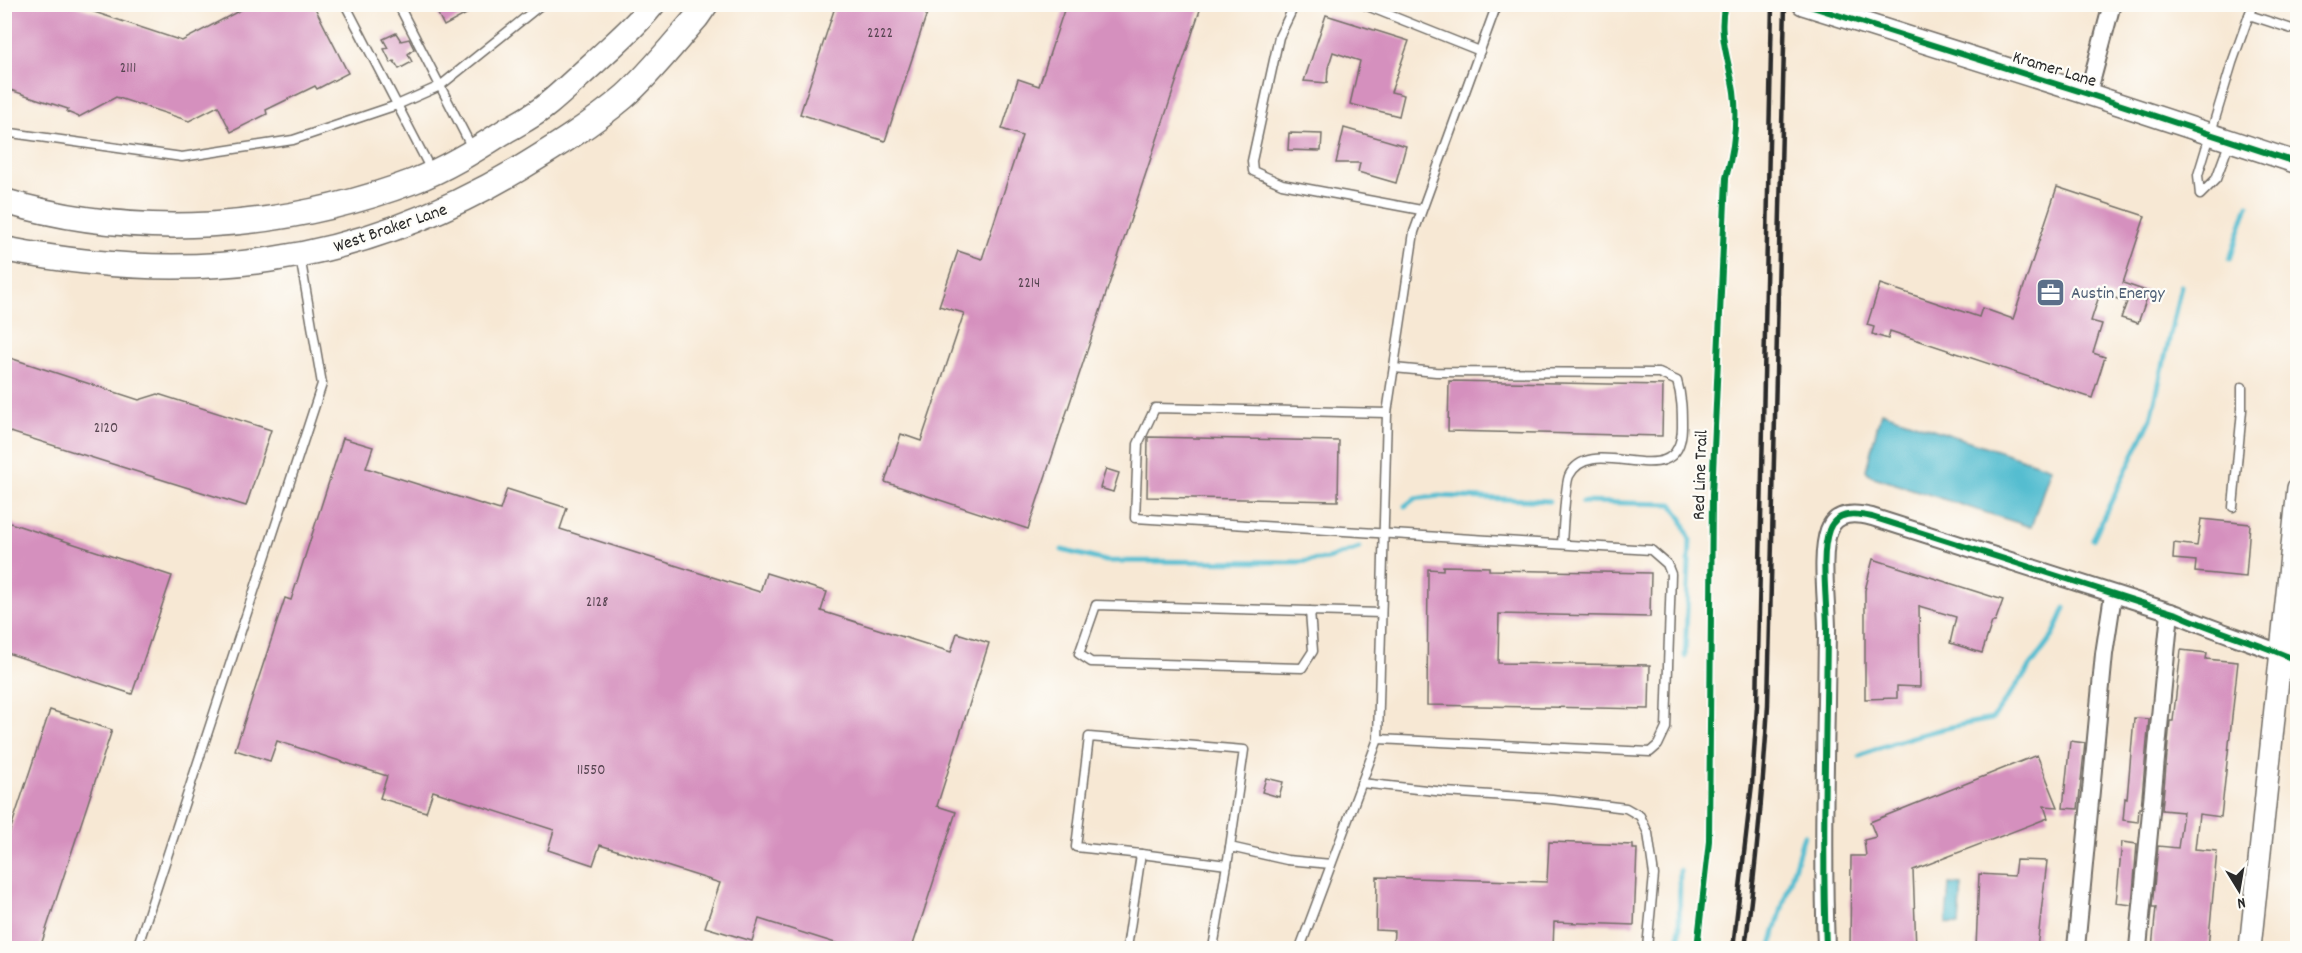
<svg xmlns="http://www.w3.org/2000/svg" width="2302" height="953" font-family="Dekko,sans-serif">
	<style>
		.water { fill: #54bdd0; stroke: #40747e; stroke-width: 1.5 }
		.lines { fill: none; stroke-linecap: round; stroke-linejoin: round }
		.stream { stroke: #54bdd0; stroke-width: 5 }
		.building { fill: #d590be }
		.service-casing { stroke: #726d66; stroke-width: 11 }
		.minor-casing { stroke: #726d66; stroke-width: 20 }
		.tertiary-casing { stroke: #726d66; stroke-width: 24 }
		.secondary-casing { stroke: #726d66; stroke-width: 27 }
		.service { stroke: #fff; stroke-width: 8 }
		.minor { stroke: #fff; stroke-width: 16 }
		.tertiary { stroke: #fff; stroke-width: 21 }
		.secondary { stroke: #fff; stroke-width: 24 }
		.rail { stroke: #2b2b2b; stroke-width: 4.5 }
		.cycleway-casing { stroke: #fdfcf7; stroke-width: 10 }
		.cycleway { stroke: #00873e; stroke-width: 6 }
		.labels { text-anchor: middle; stroke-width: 4.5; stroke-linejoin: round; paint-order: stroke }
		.number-label { font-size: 15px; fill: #564450 }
		.street-label { font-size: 18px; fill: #2b2b2b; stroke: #fdfcf7 }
		.service-label { font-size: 18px; fill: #4e5e75; stroke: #fdfcf7; text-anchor: start }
	</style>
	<rect width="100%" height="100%" fill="#fdfcf7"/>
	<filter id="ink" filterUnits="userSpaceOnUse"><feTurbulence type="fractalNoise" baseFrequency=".0167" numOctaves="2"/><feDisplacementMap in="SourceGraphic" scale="12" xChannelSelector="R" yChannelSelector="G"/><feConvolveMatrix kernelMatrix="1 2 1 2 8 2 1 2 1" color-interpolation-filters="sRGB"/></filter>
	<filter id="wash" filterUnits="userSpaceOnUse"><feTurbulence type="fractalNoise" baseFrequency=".008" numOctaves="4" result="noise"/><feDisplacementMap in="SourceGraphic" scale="24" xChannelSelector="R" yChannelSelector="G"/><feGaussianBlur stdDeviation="1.35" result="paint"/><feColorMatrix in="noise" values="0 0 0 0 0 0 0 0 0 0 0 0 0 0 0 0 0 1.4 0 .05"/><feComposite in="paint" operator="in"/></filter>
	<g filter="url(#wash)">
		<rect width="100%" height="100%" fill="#f7e8d4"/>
		<g class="water">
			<polygon points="1881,412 2051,468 2031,527 1871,476 1866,470"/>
			<polygon points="1949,884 1962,885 1959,925 1946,923"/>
		</g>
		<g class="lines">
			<g class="stream">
				<polyline points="2230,259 2248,205"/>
				<polyline points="1582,502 1672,504 1682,519 1690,540 1685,656"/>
				<polyline points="1405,506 1414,499 1439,496 1549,501"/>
				<polyline points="2093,539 2151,419 2181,286"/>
				<polyline points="1062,550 1106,561 1299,562 1328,559 1359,548"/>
				<path d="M1860,756C1902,737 1947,727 1992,719L2053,636L2065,608"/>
				<polyline points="1679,940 1680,871"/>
				<polyline points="1770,948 1804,835"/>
			</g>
		</g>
		<g id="blocks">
			<g class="building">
				<polygon points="4,4 70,4 182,41 252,4 313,4 348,73 317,89 315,86 266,110 267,114 231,132 218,106 189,121 116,97 79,117 67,112 68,109 4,88"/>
				<polygon points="433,4 485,4 444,26"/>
				<polygon points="836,4 930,4 885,141 800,114"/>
				<polygon points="1066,4 1202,4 1028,529 885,482 901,434 921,441 964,313 939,306 958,251 982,259 1022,136 1002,129 1018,79 1039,86"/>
				<polygon points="1326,15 1409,41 1391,92 1404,95 1399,116 1350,104 1360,61 1333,52 1328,68 1327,83 1304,81"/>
				<polygon points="396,33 401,41 409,39 414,49 408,54 412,62 399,69 394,61 391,63 384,49 388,48 383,39"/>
				<polygon points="1344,128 1406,146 1396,183 1358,172 1360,163 1336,163"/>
				<polygon points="1289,133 1322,134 1321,151 1288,150"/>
				<polygon points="2057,187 2145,216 2123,283 2149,292 2138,323 2121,318 2127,302 2100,293 2091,321 2102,324 2093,353 2105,357 2092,398 1890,331 1888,339 1872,334 1874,327 1867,325 1880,284 1979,317 1982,308 2013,319"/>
				<polygon points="4,356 139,400 158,394 271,430 246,506 4,430"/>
				<polygon points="1449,381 1663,385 1662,436 1448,431"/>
				<polygon points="1148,437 1339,441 1338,501 1147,497"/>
				<polygon points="343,438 373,447 366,468 500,510 507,489 567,508 560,529 760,592 766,573 827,592 821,611 951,652 957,633 989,643 937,806 956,812 912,948 851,948 759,919 752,941 705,927 720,883 600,845 593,865 548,850 554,830 433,791 426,812 380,798 387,776 277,741 270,761 235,750 285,598 291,600"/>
				<polygon points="1106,469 1119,473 1113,492 1100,488"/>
				<polygon points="2201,519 2250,524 2246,577 2195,572 2196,561 2173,559 2174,543 2197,546"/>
				<polygon points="4,521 172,576 132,694 4,652"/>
				<polygon points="1873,559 2003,600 1995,622 1992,622 1982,653 1950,643 1956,617 1919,606 1920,687 1897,686 1897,698 1865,699 1865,590"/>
				<polygon points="1443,566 1489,567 1489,570 1651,573 1650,617 1499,614 1498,663 1650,665 1649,709 1427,705 1428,569 1443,570"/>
				<polygon points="2181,650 2207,653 2206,659 2238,662 2221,817 2199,814 2195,849 2217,851 2208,948 2152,948 2156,907 2152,907 2158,846 2178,848 2183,812 2162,810 2170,721 2173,721"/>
				<polygon points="50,710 112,730 40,948 4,948 4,849"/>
				<polygon points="2134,718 2149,719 2141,808 2139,808 2138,822 2123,820 2125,798 2127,799"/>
				<polygon points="2070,741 2085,743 2078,809 2063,808"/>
				<polygon points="2037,755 2058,807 2044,806 2048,818 1913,870 1916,948 1850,948 1851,856 1866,856 1864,840 1876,837 1870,822"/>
				<polygon points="1266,778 1283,782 1279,797 1262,792"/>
				<polygon points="1549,842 1633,845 1633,849 1637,849 1634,925 1554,922 1553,948 1393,948 1394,931 1376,930 1377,877 1547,882"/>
				<polygon points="2122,842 2137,844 2132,905 2116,903"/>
				<polygon points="2016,860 2047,861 2037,948 1976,948 1979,874 2014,876"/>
			</g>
		</g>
	</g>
	<g filter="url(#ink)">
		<use href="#blocks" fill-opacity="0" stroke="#726d66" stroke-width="1.5"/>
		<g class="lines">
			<defs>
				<g id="service">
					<polyline points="345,4 432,172"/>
					<polyline points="398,4 472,148"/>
					<polyline points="1295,4 1279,37 1252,161 1253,171 1282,184 1421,210"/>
					<polyline points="1362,4 1480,51"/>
					<polyline points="2249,15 2298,31"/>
					<polyline points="4,132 182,157 293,140 397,105 440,86 542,4"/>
					<polyline points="2230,141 2216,179 2200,195 2198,175 2232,63 2253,4"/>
					<path d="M1394,368L1436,372L1659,373L1677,381C1682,397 1682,411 1682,427C1681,500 1591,429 1569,476C1565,485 1563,531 1562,544"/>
					<polyline points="2233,507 2242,410 2242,387"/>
					<polyline points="1310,611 1313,651 1302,668 1091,662 1079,654 1096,605 1381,613"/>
					<polyline points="1378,739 1650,752 1658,745 1666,728 1671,574 1667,564 1651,550 1135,518 1138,444 1155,408 1387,413"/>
					<polyline points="1361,783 1445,792 1552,799 1626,808 1640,816 1648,833 1654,875 1647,948"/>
					<polyline points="1141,854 1076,847 1089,737 1244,750 1230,847"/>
					<polyline points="137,948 322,384 300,256"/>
					<polyline points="1127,948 1141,854 1227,865"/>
					<polyline points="1213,948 1230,847 1287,860 1331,864"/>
					<polyline points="1300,948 1378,739 1387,413 1414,232 1497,4"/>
				</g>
				<g id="minor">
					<polyline points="2088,94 2112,4"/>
					<path d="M1826,948C1822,843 1826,736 1827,630C1827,602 1820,555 1829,530C1836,511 1856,513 1872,517L2177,614C2217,632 2259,643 2298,661"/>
					<polyline points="2076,948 2104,654 2113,595"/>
					<polyline points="2138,948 2170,612"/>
				</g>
				<g id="tertiary">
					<polyline points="1803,4 2088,94 2298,163"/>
					<polyline points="2250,948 2298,488"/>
				</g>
				<g id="secondary">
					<path d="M4,201C137,241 285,230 414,181C445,169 474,151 502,133C517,124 534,116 548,104C564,91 579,76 595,62C615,43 636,26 653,4"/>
					<path d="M4,249C191,286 354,267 519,169C555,147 592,124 624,97C650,74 674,43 697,17L706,4"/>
				</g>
			</defs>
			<use href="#service" class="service-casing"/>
			<use href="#minor" class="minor-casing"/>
			<use href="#tertiary" class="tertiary-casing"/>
			<use href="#secondary" class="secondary-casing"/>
			<use href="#service" class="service"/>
			<use href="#minor" class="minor"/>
			<use href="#tertiary" class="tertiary"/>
			<use href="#secondary" class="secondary"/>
			<g class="rail">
				<polyline points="1733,948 1752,784 1757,706 1772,4"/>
				<path d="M1745,948C1756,867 1763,787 1768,705L1785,4"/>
			</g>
			<defs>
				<g id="cycleway">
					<polyline points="1803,4 2088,94 2298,163"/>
					<path d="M1697,948L1709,841L1712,495L1726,178C1734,149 1738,122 1734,92C1730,64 1717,33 1725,5"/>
					<path d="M1826,948C1822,843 1826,736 1827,630C1827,602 1820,555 1829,530C1836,511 1856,513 1872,517L2177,614C2217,632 2259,643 2298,661"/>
				</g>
			</defs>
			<use href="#cycleway" class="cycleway-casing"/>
			<use href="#cycleway" class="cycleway"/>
		</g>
	</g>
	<defs>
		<symbol id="office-square" viewBox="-11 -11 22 22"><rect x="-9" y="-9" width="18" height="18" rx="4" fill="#5c6f8a" stroke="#fdfcf7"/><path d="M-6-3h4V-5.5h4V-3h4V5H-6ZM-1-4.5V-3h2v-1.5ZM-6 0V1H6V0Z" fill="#fff"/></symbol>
	</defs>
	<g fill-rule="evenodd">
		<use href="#office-square" x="2034" y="276" width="33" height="33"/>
	</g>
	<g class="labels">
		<g class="number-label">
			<text x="880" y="37">2222</text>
			<text x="128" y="72">2111</text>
			<text x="1029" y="287">2214</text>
			<text x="106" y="432">2120</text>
			<text x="597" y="606">2128</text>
			<text x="591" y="774">11550</text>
		</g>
		<g class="street-label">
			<text transform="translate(2055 68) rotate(17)" y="6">Kramer Lane</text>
			<text transform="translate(390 227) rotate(-19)" y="6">West Braker Lane</text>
			<text transform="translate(1699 475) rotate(-88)" y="6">Red Line Trail</text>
		</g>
		<g class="service-label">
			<text x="2071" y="298">Austin Energy</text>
		</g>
	</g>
	<rect width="2302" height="953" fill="none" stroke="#fdfcf7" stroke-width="24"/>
	<g transform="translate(2239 890) rotate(169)" stroke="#fdfcf7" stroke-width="4.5" paint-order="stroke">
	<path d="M0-4.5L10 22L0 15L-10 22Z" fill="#2b2b2b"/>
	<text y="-9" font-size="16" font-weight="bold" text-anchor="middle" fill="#2b2b2b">N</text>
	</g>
</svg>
